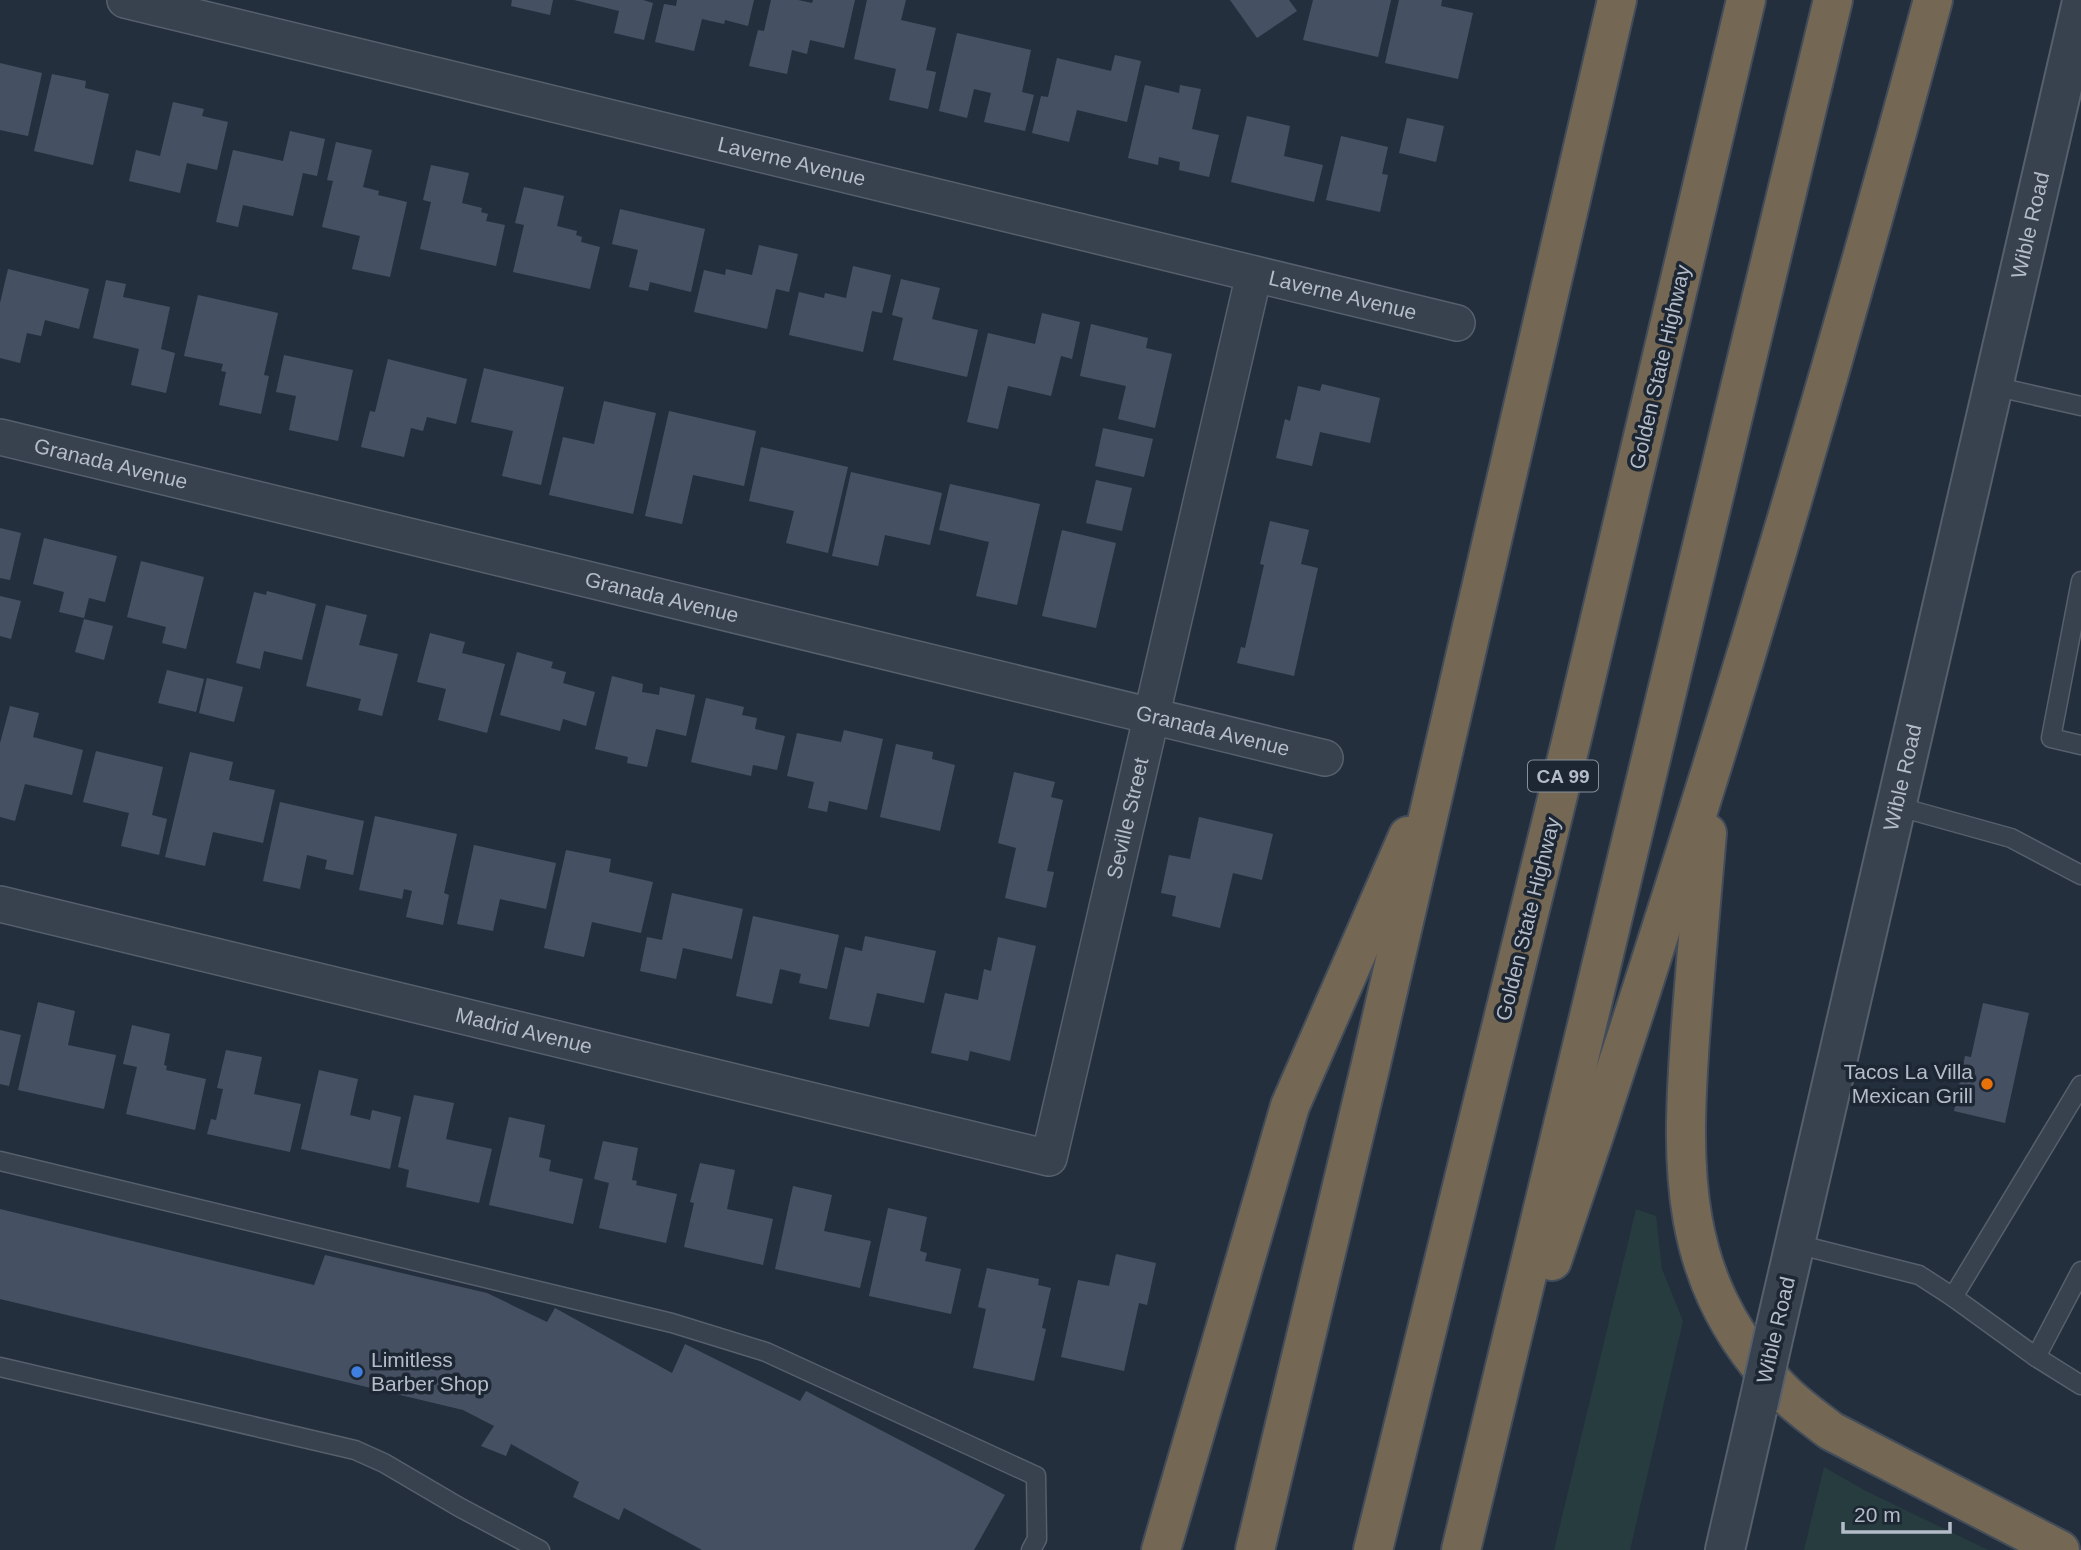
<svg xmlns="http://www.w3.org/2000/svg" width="2081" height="1550" font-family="Arial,sans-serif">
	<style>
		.green { fill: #263c3f }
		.building { fill: #455162 }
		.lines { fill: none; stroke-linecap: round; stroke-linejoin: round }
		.service-casing { stroke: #565f6c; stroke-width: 21 }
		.minor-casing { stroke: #565f6c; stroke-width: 38 }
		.tertiary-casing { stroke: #565f6c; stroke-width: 42 }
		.motorway-casing { stroke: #434c59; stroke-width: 42 }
		.service { stroke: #38414e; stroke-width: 18 }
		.minor { stroke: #38414e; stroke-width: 35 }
		.tertiary { stroke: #38414e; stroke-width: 38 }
		.motorway { stroke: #746855; stroke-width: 38 }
		.tertiary-bridge-casing { stroke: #565f6c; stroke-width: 42; stroke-linecap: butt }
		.tertiary-bridge { stroke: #38414e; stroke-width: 38 }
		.food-dot { fill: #e8710a; stroke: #1d2633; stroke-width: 2.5 }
		.shop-dot { fill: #3f7fe0; stroke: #1d2633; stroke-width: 2.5 }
		.labels { text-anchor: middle; stroke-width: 7; stroke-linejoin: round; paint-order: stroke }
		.shield { fill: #1d2633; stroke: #878f9c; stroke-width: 2 }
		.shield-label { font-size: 19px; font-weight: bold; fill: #b4bcc9 }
		.street-label { font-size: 21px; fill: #b4bcc9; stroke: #1d2633 }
		.poi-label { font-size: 21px; fill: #b4bcc9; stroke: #1d2633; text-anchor: end }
	</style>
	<rect width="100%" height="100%" fill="#242f3e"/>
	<g class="green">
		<polygon points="1636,1209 1656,1216 1662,1269 1683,1321 1630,1550 1554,1550"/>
		<polygon points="1824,1467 1864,1490 1988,1550 1804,1550"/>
	</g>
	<g class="building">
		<polygon points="512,0 553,0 550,15 511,6"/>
		<polygon points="574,0 643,0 653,3 644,40 614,33 619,11"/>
		<polygon points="677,0 754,0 748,26 725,20 724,24 702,19 694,51 655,42 664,4 676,6"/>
		<polygon points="771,0 798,0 812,3 813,0 855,0 844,48 810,40 807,54 792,50 787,74 749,66 758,30 764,31"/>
		<polygon points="867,0 906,0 901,20 936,28 926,70 936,72 928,109 889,100 896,69 854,59"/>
		<polygon points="1230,0 1289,0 1297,11 1257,38"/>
		<polygon points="1313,0 1391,0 1378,57 1303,40"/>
		<polygon points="1399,0 1442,0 1441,6 1473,13 1458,79 1385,63"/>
		<polygon points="957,33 1031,50 1022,92 1034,95 1025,131 984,122 991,93 974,89 967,118 939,111"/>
		<polygon points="1115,55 1141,61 1127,122 1077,110 1069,142 1032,133 1041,96 1048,97 1057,58 1111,71"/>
		<polygon points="0,63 42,73 28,136 0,130"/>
		<polygon points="52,74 86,81 85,88 109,94 93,165 34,151"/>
		<polygon points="1145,85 1179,93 1180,85 1201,89 1192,129 1219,135 1209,177 1179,170 1180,162 1159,157 1158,165 1128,158"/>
		<polygon points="173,102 204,109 202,116 228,122 217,170 187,163 180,193 129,181 136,150 160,156"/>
		<polygon points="1247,116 1290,126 1284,156 1323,165 1314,202 1231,182"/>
		<polygon points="1407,118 1444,126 1436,162 1399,153"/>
		<polygon points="290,131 325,139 317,176 303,173 293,216 243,205 238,227 216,222 233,150 283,161"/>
		<polygon points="1341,136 1388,147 1382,174 1388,175 1380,212 1326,200"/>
		<polygon points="336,142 372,150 363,187 379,191 378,195 407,202 390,277 352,269 360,236 322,227 333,181 327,180"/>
		<polygon points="431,165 469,173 462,203 482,208 481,212 488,214 486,221 505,225 496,266 420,249 431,202 423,200"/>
		<polygon points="524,187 564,196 557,226 577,231 576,235 582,237 581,242 600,247 590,289 513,272 524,225 515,223"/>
		<polygon points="620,209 705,229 691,292 650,282 648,291 629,287 638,250 612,244"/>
		<polygon points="759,245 798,254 789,292 776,289 767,329 694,312 704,270 725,275 726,269 752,275"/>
		<polygon points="853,266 891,275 882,313 872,311 863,352 789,335 799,292 824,298 825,293 846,298"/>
		<polygon points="8,269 89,289 79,329 45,320 41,336 27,333 20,363 0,358 0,303"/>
		<polygon points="901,279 940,288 932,319 978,330 967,377 893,360 903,318 892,315"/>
		<polygon points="106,280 126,284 123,297 170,307 161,349 175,353 166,393 131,385 139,349 93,338"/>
		<polygon points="198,295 278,313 264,375 269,376 261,414 219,405 226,372 221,371 223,364 184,356"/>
		<polygon points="1042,313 1080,322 1072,359 1061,356 1051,396 1008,386 998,429 967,422 988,333 1035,344"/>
		<polygon points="1091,324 1148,338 1146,348 1172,354 1155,428 1118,419 1126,386 1080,376"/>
		<polygon points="284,355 353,370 338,441 289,430 296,396 276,392"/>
		<polygon points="388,359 467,379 456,424 427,417 423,431 411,428 404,457 361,447 370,411 375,412"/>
		<polygon points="484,368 564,387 541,485 502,476 513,431 471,422"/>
		<polygon points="1322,384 1380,398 1370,443 1320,432 1312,466 1276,458 1285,419 1290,421 1298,386 1320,391"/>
		<polygon points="604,401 656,413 633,514 549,495 563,437 594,444"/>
		<polygon points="669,411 756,431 744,486 693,475 682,524 645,516"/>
		<polygon points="1103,428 1153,439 1144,477 1095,466"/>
		<polygon points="761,447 848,467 828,553 786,543 794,511 749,501"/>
		<polygon points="851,472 942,493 930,545 885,535 878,566 832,556"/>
		<polygon points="1096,480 1132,488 1122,531 1086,523"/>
		<polygon points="950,484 1040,504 1017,605 976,596 989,542 939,530"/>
		<polygon points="1270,521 1309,530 1301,564 1318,568 1294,676 1237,663 1241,647 1245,648 1264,565 1260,564"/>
		<polygon points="0,528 21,533 10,580 0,578"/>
		<polygon points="1062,530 1116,543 1096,628 1042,616"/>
		<polygon points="44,538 117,556 105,602 89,598 84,618 59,612 64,592 33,584"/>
		<polygon points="141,561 204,577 186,649 162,643 166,627 127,617"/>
		<polygon points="267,591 316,604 302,660 264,651 260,669 236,663 254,592 266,595"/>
		<polygon points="0,596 21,601 11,639 0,636"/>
		<polygon points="326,605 367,615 359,645 398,654 382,716 358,710 361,699 306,686"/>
		<polygon points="84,619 113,626 104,660 75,652"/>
		<polygon points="430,633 465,642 462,653 505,664 487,733 438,720 446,689 417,682"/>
		<polygon points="517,652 553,662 551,668 566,672 563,683 595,692 586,726 563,719 560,731 500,715"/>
		<polygon points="167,670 204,679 196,712 158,703"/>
		<polygon points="612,676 643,684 642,692 659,695 660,687 695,695 686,736 656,729 647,767 627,763 628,757 595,749"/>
		<polygon points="207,678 243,687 234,722 199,713"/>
		<polygon points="706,698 744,707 742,715 757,718 755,729 785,736 777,770 753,765 751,776 691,762"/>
		<polygon points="10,706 39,713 33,737 83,750 72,795 25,784 15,821 0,817 0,743"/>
		<polygon points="844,730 883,739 867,810 829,801 827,812 808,808 814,782 787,776 797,733 841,742"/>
		<polygon points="896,744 933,752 932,759 955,765 940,831 880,817"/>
		<polygon points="96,751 163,767 152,815 167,819 159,855 121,846 129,813 83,802"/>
		<polygon points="190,752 233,762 229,780 275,790 263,843 213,832 205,866 165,857"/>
		<polygon points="1014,772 1055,782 1051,797 1063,800 1047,871 1054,872 1046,908 1005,898 1016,848 998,843"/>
		<polygon points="280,802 364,821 353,875 325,869 327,860 307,855 300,889 263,881"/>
		<polygon points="375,816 457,834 444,893 449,895 443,925 406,917 412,891 404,889 402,899 359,890"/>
		<polygon points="1199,817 1273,834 1262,880 1233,873 1220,928 1172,916 1176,896 1161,893 1169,855 1190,859"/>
		<polygon points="474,845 556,863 546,909 500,899 493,931 457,924"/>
		<polygon points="566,850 611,859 609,872 653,882 641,933 592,922 584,957 544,948"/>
		<polygon points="672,893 743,909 732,959 683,948 676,979 640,971 647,937 662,940"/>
		<polygon points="753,916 839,935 827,989 799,983 801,974 780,969 772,1004 736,996"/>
		<polygon points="865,936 936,951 924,1003 877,993 869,1027 829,1019 845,947 862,951"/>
		<polygon points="998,937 1036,946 1010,1061 970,1051 968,1061 931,1053 945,993 978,1000 984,969 991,971"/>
		<polygon points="38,1002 75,1011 68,1045 116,1055 104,1109 18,1090"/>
		<polygon points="1983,1003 2029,1013 2005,1123 1954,1111 1965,1056 1971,1057"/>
		<polygon points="132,1025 170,1034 164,1065 167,1066 166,1070 206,1079 195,1130 126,1114 137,1067 123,1064"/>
		<polygon points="0,1030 21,1035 9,1086 0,1084"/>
		<polygon points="226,1050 262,1057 254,1094 301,1104 290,1152 207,1134 211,1119 216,1120 223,1089 217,1088"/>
		<polygon points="319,1070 358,1079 350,1115 370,1120 372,1110 401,1117 390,1169 301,1149"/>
		<polygon points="414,1095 454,1103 446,1139 492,1149 479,1203 406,1187 409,1170 398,1167"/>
		<polygon points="509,1117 545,1125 539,1157 551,1160 549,1171 583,1179 573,1224 489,1205"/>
		<polygon points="603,1141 638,1148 632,1180 637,1181 636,1185 677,1194 666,1243 599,1228 609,1183 594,1179"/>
		<polygon points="700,1163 735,1170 727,1209 773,1219 763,1265 684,1247 694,1203 690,1202"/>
		<polygon points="793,1186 832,1195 824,1231 871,1241 860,1288 775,1269"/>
		<polygon points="888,1208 927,1217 920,1251 927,1253 925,1261 961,1269 951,1314 869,1296"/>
		<polygon points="0,1209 314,1285 325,1255 487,1293 547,1322 555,1308 672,1373 685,1344 800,1401 806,1391 1005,1495 974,1550 702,1550 624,1508 619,1520 573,1497 579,1482 511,1444 506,1456 481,1446 494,1426 463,1410 0,1299"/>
		<polygon points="1116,1254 1156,1263 1147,1305 1139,1303 1124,1371 1061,1357 1078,1280 1109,1286"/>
		<polygon points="987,1268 1039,1279 1038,1285 1051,1288 1042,1328 1046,1329 1034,1381 973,1368 986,1309 978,1307"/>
	</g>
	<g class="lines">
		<defs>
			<g id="service">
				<polyline points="1993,386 2081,406"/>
				<polyline points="2081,581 2051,738 2081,745"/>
				<polyline points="1896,806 2011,838 2081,875"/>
				<polyline points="0,1161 672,1323 766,1352 1036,1476 1037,1539 1031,1550"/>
				<polyline points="1796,1244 1919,1275 1953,1297 2081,1085"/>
				<polyline points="1953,1297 2036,1357 2081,1385"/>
				<polyline points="2036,1357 2081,1271"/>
				<polyline points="0,1367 355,1450 384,1463 459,1507 540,1550"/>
			</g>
			<g id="minor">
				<path id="s1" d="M125,0L1457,323"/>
				<path id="s2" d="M0,437L1325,758"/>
				<path id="s3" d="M0,904L1049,1158L1254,274"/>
			</g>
			<g id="tertiary">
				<path id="s4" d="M1775,1330L2081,6"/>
				<polyline points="1725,1550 1758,1406"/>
			</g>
			<g id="motorway">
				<path d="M1707,833C1701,902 1695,970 1690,1039C1681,1169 1679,1276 1771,1379C1788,1399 1810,1415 1831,1431L2060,1550"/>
				<path d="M1552,1261C1693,845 1819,424 1933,0"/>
				<polyline points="1161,1550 1290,1106 1408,836"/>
				<polyline points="1255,1550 1371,1064 1617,0"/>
				<polyline points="1373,1550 1571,742 1746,0"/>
				<polyline points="1461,1550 1833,0"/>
			</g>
		</defs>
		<use href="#service" class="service-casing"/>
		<use href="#minor" class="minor-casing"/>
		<use href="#tertiary" class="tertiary-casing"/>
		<use href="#motorway" class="motorway-casing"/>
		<use href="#service" class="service"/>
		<use href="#minor" class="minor"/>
		<use href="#tertiary" class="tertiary"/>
		<use href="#motorway" class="motorway"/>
		<defs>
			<polyline id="tertiary-bridge" points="1758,1406 1775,1330"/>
		</defs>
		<use href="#tertiary-bridge" class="tertiary-bridge-casing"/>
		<use href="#tertiary-bridge" class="tertiary-bridge"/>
	</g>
	<circle class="food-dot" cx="1987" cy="1084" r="7"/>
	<circle class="shop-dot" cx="357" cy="1372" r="7"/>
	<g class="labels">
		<rect class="shield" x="1528" y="760.5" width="70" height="31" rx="5"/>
		<g class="shield-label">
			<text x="1563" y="783">CA 99</text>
		</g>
		<g class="street-label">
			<text dy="7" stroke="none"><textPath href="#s1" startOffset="686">Laverne Avenue</textPath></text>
			<text dy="7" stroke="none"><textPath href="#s4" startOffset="1134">Wible Road</textPath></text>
			<text dy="7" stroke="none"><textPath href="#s1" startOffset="1253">Laverne Avenue</textPath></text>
			<text transform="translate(1660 367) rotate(-77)" y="7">Golden State Highway</text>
			<text dy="7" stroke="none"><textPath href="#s2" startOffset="114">Granada Avenue</textPath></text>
			<text dy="7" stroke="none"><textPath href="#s2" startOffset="681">Granada Avenue</textPath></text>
			<text dy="7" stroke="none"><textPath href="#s2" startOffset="1248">Granada Avenue</textPath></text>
			<text dy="7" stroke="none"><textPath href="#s4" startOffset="567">Wible Road</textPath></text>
			<text dy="7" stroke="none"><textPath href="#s3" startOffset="1428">Seville Street</textPath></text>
			<text transform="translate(1528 919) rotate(-76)" y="7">Golden State Highway</text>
			<text dy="7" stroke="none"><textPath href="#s3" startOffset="539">Madrid Avenue</textPath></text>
			<text transform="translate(1776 1330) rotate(-77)" y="7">Wible Road</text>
		</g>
		<g class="poi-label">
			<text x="1973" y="1079">Tacos La Villa<tspan x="1973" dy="24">Mexican Grill</tspan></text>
			<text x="371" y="1367" text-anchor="start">Limitless<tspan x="371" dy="24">Barber Shop</tspan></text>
		</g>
	</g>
	<path d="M1843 1522v10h107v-10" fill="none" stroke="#b4bcc9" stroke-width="3.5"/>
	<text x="1854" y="1522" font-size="21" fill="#b4bcc9" stroke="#1d2633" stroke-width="5" paint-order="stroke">20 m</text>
</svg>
